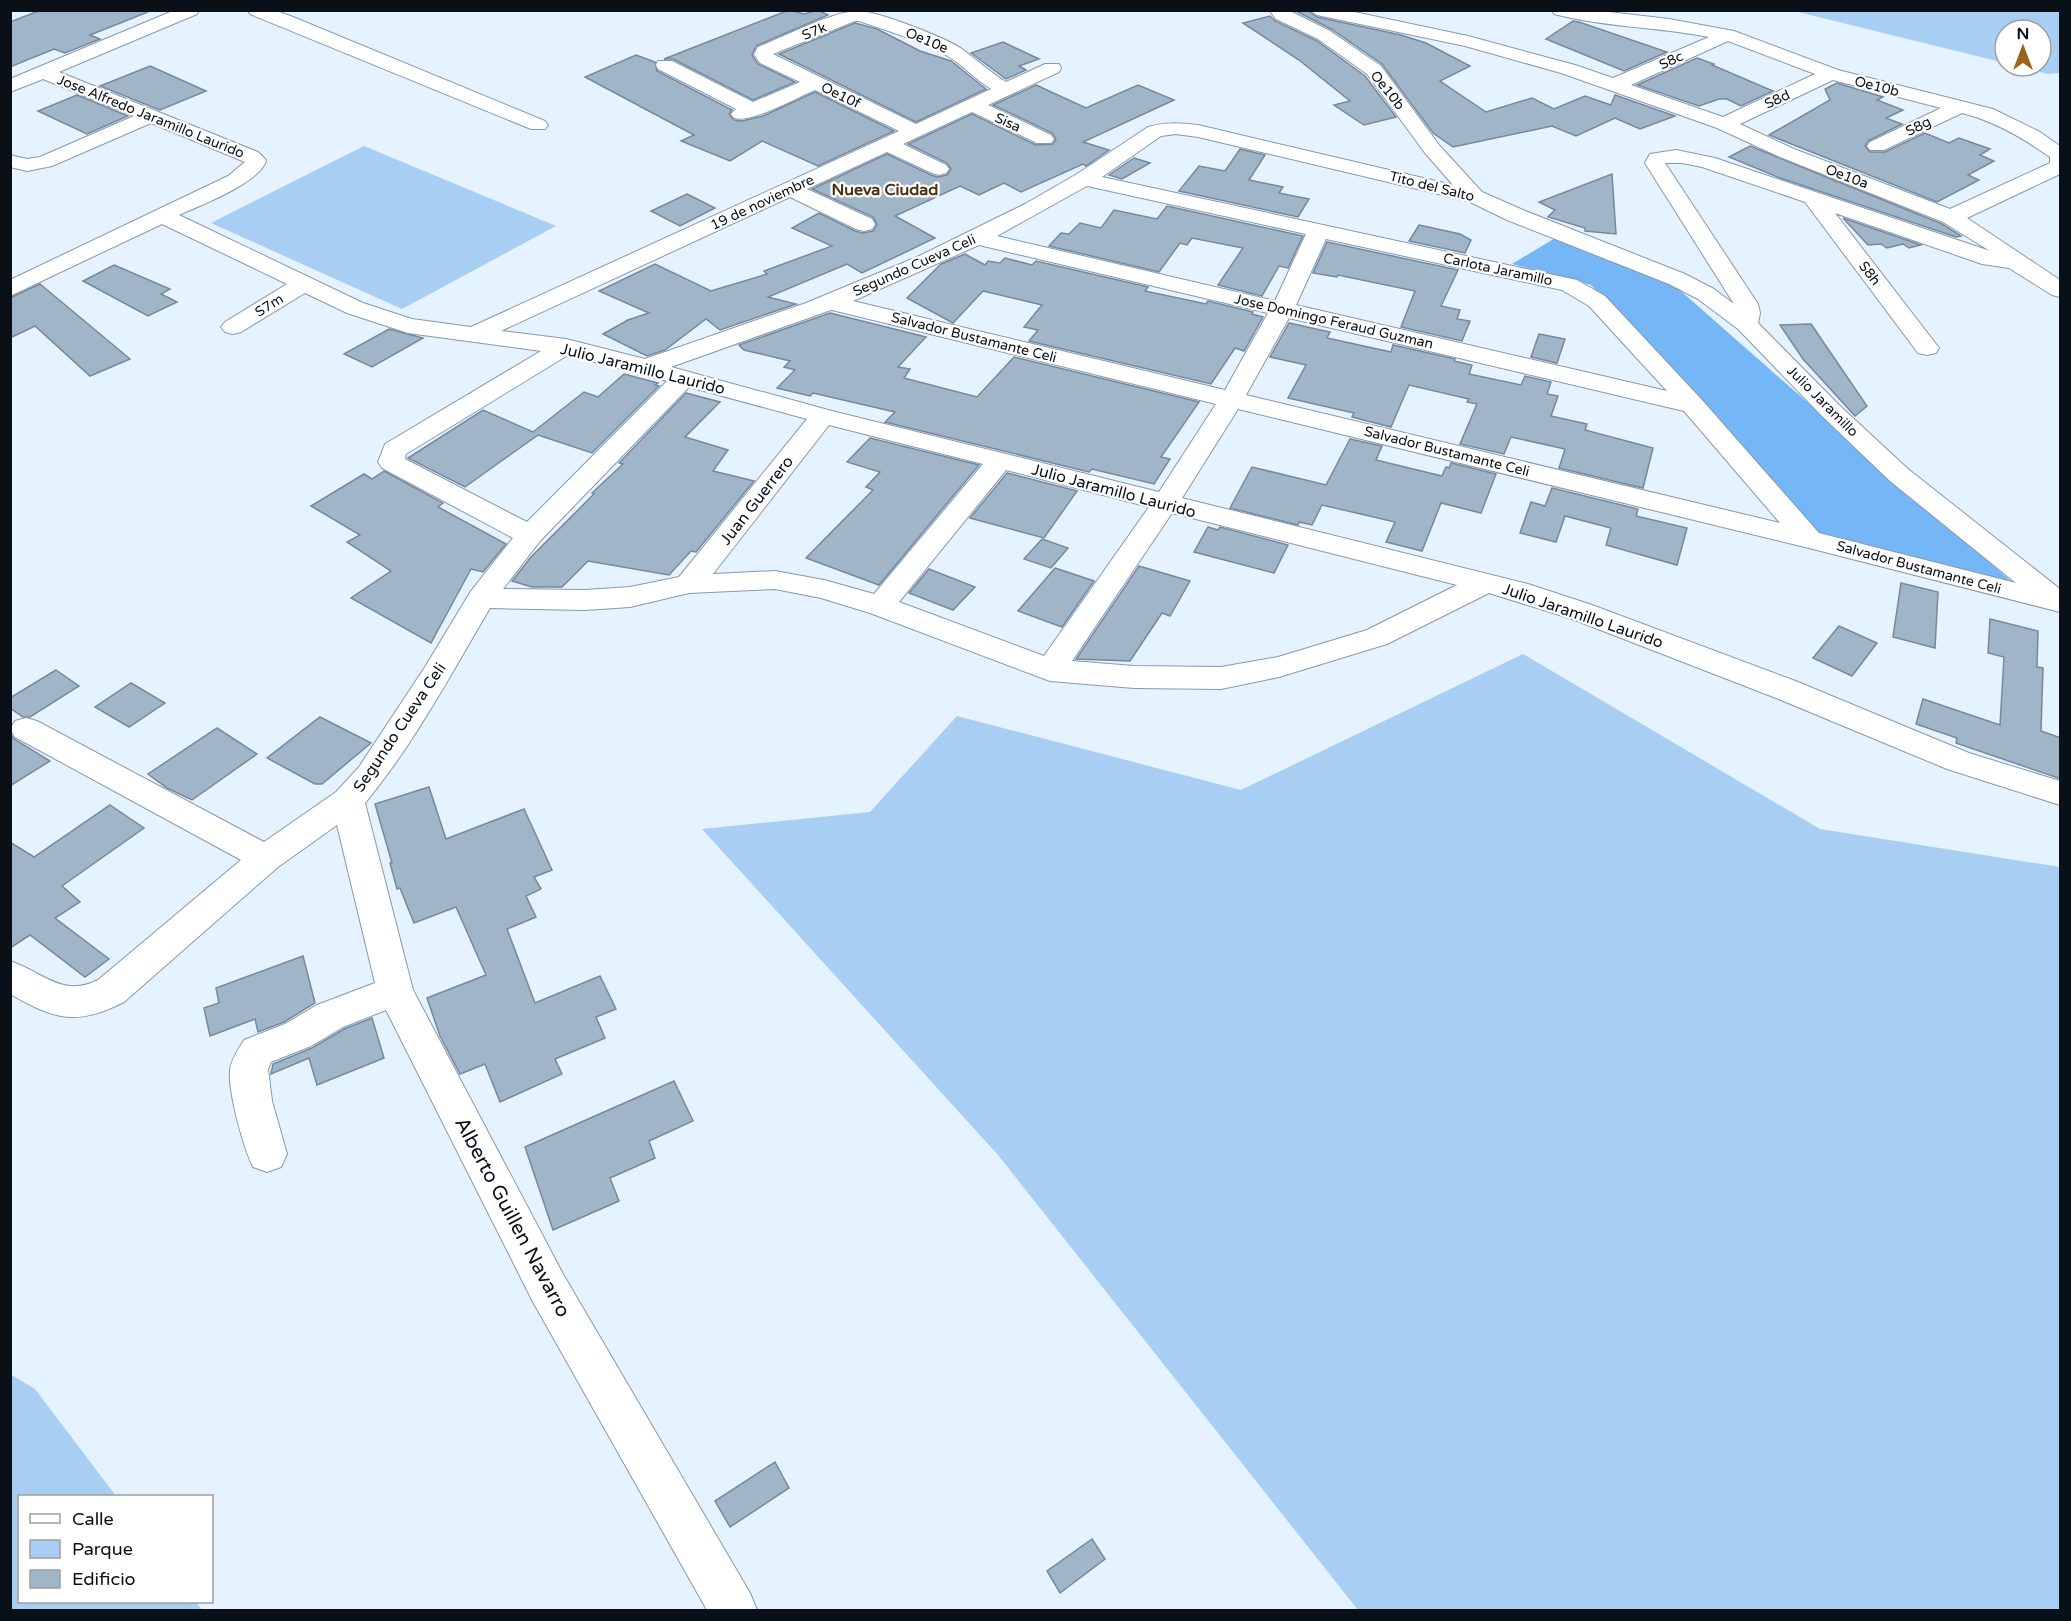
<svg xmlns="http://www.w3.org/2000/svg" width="2071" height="1621" font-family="'Varela Round',sans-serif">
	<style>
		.green { fill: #a9cef4 }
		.forest { fill: #75b6f6 }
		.building { fill: #a1b5c9; stroke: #76899c; stroke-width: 1.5 }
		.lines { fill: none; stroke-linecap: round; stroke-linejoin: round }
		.minor-casing { stroke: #8699ad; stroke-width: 2 }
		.minor { fill: #fff; fill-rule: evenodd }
		.labels { text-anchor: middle; stroke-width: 4.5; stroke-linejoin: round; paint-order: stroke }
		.far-street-label { font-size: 14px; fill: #091017; stroke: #fff }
		.far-quarter-label { font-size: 16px; font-weight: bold; fill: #4a300f; stroke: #fff }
		.street-label { font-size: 16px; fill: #091017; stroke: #fff }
		.near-street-label { font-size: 20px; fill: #091017; stroke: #fff }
	</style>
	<rect width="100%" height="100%" fill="#e5f2ff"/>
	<g class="green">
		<polygon points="1794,11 2060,11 2060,73 2048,74 2015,66 2041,66 2041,30 2005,30 2005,63"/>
		<polygon points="364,146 556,226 402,309 211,223"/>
		<polygon points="1523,654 1820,829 2060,867 2060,1610 1358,1610 998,1155 702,829 870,812 957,716 1241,790"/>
		<polygon points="10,1374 35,1389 116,1496 20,1496 20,1602 196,1602 202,1610 11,1610"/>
	</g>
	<polygon class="forest" points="1557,237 1674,285 2012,582 1816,532 1705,404 1591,285 1512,264"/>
	<g class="building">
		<polygon points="41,10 148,10 148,12 90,35 100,39 65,53 54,49 10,67 10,22"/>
		<polygon points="789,10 804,14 818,10 828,15 756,46 752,55 758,64 795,82 753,100 673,59 664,59"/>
		<polygon points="1294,10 1307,10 1317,17 1401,35 1426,43 1470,66 1440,81 1486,112 1532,98 1554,109 1585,96 1611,105 1615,95 1675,116 1640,129 1615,118 1576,136 1552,126 1453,147 1433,133 1382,64 1331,29"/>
		<polygon points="1270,16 1275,21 1317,41 1365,76 1396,117 1364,125 1334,105 1350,101 1299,60 1243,23"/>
		<polygon points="1573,21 1579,22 1667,52 1624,71 1546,39"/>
		<polygon points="855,23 877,29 920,51 951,61 986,89 916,122 779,54"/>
		<polygon points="1003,42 1039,59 1019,66 1026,70 1006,79 971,53"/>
		<polygon points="636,55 655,62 657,71 732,110 729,114 734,120 742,121 763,116 815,92 894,131 818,166 762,141 730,161 681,141 694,135 585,77"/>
		<polygon points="1697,58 1714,64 1712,65 1773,91 1741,106 1727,99 1719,99 1699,106 1637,85"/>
		<polygon points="150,66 206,91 160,110 100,86"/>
		<polygon points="1837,83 1883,97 1877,100 1903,110 1886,118 1902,124 1868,141 1865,146 1870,152 1885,152 1925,133 1949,143 1959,138 1990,149 1980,155 1994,161 1968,175 1979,180 1937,202 1769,135 1830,100 1825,89"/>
		<polygon points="1036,85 1086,108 1138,85 1174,100 1083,142 1109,150 1086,166 1083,164 1021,192 1004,183 979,195 960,186 895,216 935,238 862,273 847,264 768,297 796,304 720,330 706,319 665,350 647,356 603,334 628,320 649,313 599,291 655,264 711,291 767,274 764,271 832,246 792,228 819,213 855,231 863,233 873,231 877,225 873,217 812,189 887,154 931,175 938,177 947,175 951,169 947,163 908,144 972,114 1036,145 1053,144 1056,139 1052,133 993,105"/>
		<polygon points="77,95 128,116 87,134 38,111"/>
		<polygon points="1750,146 1942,224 1961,236 1956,237 1780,178 1729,157"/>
		<polygon points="1240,149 1265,155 1249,180 1283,187 1279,193 1309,199 1298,217 1179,191 1199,166 1225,171"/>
		<polygon points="1134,158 1150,163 1122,179 1109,175"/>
		<polygon points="1612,174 1616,234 1585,231 1585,228 1548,217 1555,210 1539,202"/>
		<polygon points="687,194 715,208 680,226 651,211"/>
		<polygon points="1167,206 1303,236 1288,268 1279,266 1262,296 1218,285 1243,248 1192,238 1187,245 1180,243 1159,272 1049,246 1061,233 1069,234 1080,223 1101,228 1114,210 1157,219"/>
		<polygon points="1843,218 1921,245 1909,248 1903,244 1887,248 1881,244 1868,245"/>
		<polygon points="1419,225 1460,234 1471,240 1465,253 1409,241"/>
		<polygon points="1327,242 1458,270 1441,306 1460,310 1457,319 1470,321 1462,341 1401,327 1415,291 1338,275 1337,277 1313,273"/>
		<polygon points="965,254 985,265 988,261 1000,263 1005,258 1032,265 1036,261 1148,287 1145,291 1206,304 1208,301 1253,312 1252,314 1263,317 1244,351 1235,348 1211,384 1029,341 1038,330 1024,327 1042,305 983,291 953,323 907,298 941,264"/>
		<polygon points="114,265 170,289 161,294 177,302 148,316 83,281"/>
		<polygon points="40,284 130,359 90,376 35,326 10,338 10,298"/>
		<polygon points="830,313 926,337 898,367 910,369 904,378 977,397 1014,357 1199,402 1161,457 1170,459 1154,484 1092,469 1089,472 885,422 895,412 813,393 810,396 777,388 795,370 784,367 790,361 744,350 739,345"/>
		<polygon points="1289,323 1330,332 1327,338 1391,352 1393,345 1455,359 1454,361 1472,365 1469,374 1521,385 1525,376 1551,382 1547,394 1558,396 1551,416 1587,424 1585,430 1653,448 1643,488 1559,468 1565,449 1511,437 1504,454 1460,444 1477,404 1467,402 1469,399 1409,385 1391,427 1352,417 1354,413 1288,398 1306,365 1270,357"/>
		<polygon points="1811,324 1867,406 1855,416 1803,359 1780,325"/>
		<polygon points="389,329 423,338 372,367 344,354"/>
		<polygon points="1539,334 1565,339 1557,363 1531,357"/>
		<polygon points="624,374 658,383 655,385 659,386 592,453 538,435 465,487 408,458 483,410 533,432 584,392 598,397"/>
		<polygon points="686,393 720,402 685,437 728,450 713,471 754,481 696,552 691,551 669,575 588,561 562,587 532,587 512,581 531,557 594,494 592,493 623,464 619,463"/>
		<polygon points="870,438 979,465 879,585 806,558 873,490 866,487 880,472 847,462"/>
		<polygon points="1350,439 1382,446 1376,460 1442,476 1446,467 1449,468 1451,463 1496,474 1481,513 1441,503 1422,551 1386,542 1395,522 1322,505 1312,525 1299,522 1298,525 1230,508 1252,467 1326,485"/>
		<polygon points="384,471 443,503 438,507 506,544 483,572 471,569 431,643 351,598 391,571 347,542 360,535 311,506 364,474 372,479"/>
		<polygon points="1007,473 1077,491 1044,538 970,518"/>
		<polygon points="1552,488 1638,509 1636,516 1687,528 1677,565 1606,545 1611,528 1565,516 1556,542 1520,533 1531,502 1545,506"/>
		<polygon points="1208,527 1218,530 1220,527 1288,545 1274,573 1194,552"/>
		<polygon points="1042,539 1068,548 1051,568 1024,559"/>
		<polygon points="1139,566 1190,581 1170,616 1162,613 1130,661 1076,659"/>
		<polygon points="1055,568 1094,581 1062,627 1018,611"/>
		<polygon points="929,569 975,587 953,610 909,593"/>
		<polygon points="1901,583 1938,592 1935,648 1893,637"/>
		<polygon points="1990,619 2038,631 2037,667 2043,668 2041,731 2061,738 2061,779 1956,743 1957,738 1916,724 1923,699 2000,725 2004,657 1988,653"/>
		<polygon points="1839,626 1877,643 1852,676 1813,658"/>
		<polygon points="56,670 79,686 30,717 23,717 10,708 10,698"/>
		<polygon points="131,683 165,703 129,727 95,707"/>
		<polygon points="320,717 371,743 322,784 315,784 267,758"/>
		<polygon points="217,728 257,754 192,800 167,788 148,774"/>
		<polygon points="10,734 14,739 50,761 10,786"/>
		<polygon points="429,787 446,839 524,809 552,870 534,877 541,889 526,896 536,917 507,929 535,1003 600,976 616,1009 596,1017 605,1038 555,1059 562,1074 500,1102 485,1064 460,1074 440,1036 427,998 486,975 456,907 414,923 400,888 397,889 390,863 392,863 375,804"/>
		<polygon points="110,805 144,828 62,886 80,902 55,918 109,959 85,977 30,935 10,948 10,842 34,857"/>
		<polygon points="303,956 315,1003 284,1022 258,1032 255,1019 210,1036 204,1008 219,1003 216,988"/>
		<polygon points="372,1018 384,1058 317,1085 309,1058 271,1074 273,1064 312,1048 344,1029"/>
		<polygon points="674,1081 693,1121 649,1141 655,1158 610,1178 619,1201 553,1230 525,1147"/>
		<polygon points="775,1462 789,1488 730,1527 715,1501"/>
		<polygon points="1092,1539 1105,1559 1060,1593 1047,1571"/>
	</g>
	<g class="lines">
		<defs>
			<g id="minor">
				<path d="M175,10H199L197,14L59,72L258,152L266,160C262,182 199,206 179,215L363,303L412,319L471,327L899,131L815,90C796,98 752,123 734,118L731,114L736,109L658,69L656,65L658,61H672L753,102L800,82L760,63L754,54L758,47C786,36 825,15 854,11C871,8 946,38 962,49C977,60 990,72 1006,82L1045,64H1059L1061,68L1059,72L988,105L1051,135L1054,139L1051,143H1037L972,112L903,144L946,165L949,169L946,173L939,175L932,173L887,152L807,189L872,219L875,224L872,229L864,231L856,229L790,197L501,331L566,339L645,359L806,303L917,257L1025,204L1077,174L1148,127C1165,122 1180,123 1198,125L1453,185L1425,153L1367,74L1318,39L1276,19L1269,10H1288L1330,31L1381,66L1439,145L1482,192L1523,210L1685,274L1714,289L1734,304L1645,163L1650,154L1676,150L1715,158L1990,251L1943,222L1780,157L1717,128L1561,73L1465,46L1317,15L1309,10H1345L1468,36L1575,65L1613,78L1709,37C1658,27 1604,27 1554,14L1552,10H1592L1669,19L1734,31L1838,70L1993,109L2040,132L2060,146V174L1967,218L2060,280V297L2052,295L2009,268L1982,264L1835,213L1939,348L1936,353L1927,355L1918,353L1805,202L1702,167L1682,163H1665L1758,304L1760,313L1758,323L1840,406L1908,469L2060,589V612L1809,548L1238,409L1182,498L1528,584L1592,605L1798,682L1969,753L2060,781V805L1947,769L1776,698L1572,619L1489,593L1387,644L1279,677L1221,689L1134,688L1050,681L870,613L821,598L775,589L689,593L630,607L585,610L490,608C451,674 414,744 365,803L413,990L563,1274L750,1593L757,1610H707L533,1302L386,1010L343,1027L311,1046L271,1062L268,1069L272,1101L287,1154L281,1167L267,1172L253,1167C243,1146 228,1092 230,1070C231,1060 239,1048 244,1040L285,1024L317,1005L375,983L337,825L278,867L124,1002C77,1026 55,1020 10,994V961C43,972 62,998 98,980L241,860L15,737L10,729L15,721L26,718L37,721L264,842L336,792L359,767L425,667L471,591L513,538L382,468L378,462L385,444L541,351L408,333L347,313L305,293L241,332L233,334L225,332L221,327L225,322L287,284L162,224L10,296V280L228,176L245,162L151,123L52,166L27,171L10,167V155L27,159L40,157L134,116L43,79L10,92V79ZM855,21H859C888,31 919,40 946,55C962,64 975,79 991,89L916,124L773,54ZM1728,41L1815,74L1723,117L1631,85ZM1833,80L1941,108L1870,142L1867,146L1870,150H1884L1962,113C1994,121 2023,138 2050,157V163L1950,209L1794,149L1740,124ZM1176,134L1198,137L1468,201L1507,220L1669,284L1698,299L1738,329L1822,416L1890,481L2016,583L1819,533L1702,400L1605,296L1577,280L1102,177L1161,136ZM1087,186L1306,234L1275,301L997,236ZM1326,239L1562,290L1589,306L1667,391L1296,305ZM979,245L1268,313L1225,390L853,301ZM831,310H832L1216,404L1159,492L832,411L671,367ZM1289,318L1684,411L1780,523L1246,395ZM568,355L667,381L527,522L405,459L406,454ZM689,387L807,419L679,577L630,587L585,590L503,589L540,541ZM829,425L983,464L874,594L824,580L775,571L713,574ZM1006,470L1149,507L1044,656L899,602ZM1172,513L1457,585L1367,630L1278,657L1221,667L1134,666L1072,661Z"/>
				<polygon points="248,10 274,10 293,17 545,121 548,125 545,129 531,129 250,14"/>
			</g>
		</defs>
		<use href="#minor" class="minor-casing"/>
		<use href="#minor" class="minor"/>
	</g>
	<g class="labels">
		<g class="far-street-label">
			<text transform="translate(814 31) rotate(-22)" y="5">S7k</text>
			<text transform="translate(927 40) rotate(23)" y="5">Oe10e</text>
			<text transform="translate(1671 60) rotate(-24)" y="5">S8c</text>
			<text transform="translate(1877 86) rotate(14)" y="5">Oe10b</text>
			<text transform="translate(1388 90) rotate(51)" y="5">Oe10b</text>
			<text transform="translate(841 95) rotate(26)" y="5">Oe10f</text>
			<text transform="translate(1777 99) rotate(-25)" y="5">S8d</text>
			<text transform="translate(151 116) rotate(22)" y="5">Jose Alfredo Jaramillo Laurido</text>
			<text transform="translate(1008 122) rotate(25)" y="5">Sisa</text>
			<text transform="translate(1918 126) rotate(-26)" y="5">S8g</text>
			<text transform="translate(1847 176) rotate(21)" y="5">Oe10a</text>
			<text transform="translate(1432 186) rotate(14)" y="5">Tito del Salto</text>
			<text transform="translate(762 202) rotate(-25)" y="5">19 de noviembre</text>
			<text transform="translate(914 265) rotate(-24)" y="5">Segundo Cueva Celi</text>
			<text transform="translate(1498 269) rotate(12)" y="5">Carlota Jaramillo</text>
			<text transform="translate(1870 273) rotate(53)" y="5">S8h</text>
			<text transform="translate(269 305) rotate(-32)" y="5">S7m</text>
			<text transform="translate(1334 321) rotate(13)" y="5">Jose Domingo Feraud Guzman</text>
			<text transform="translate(974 337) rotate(14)" y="5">Salvador Bustamante Celi</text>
			<text transform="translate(1823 401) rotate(45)" y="5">Julio Jaramillo</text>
			<text transform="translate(1447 451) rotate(14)" y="5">Salvador Bustamante Celi</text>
			<text transform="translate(1919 567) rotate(15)" y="5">Salvador Bustamante Celi</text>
		</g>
		<g class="far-quarter-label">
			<text x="885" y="195">Nueva Ciudad</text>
		</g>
		<g class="street-label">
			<text transform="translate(643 368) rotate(14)" y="6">Julio Jaramillo Laurido</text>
			<text transform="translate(1114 490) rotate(15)" y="6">Julio Jaramillo Laurido</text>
			<text transform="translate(756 500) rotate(-52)" y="6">Juan Guerrero</text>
			<text transform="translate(1583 615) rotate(19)" y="6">Julio Jaramillo Laurido</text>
			<text transform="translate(399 727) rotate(-56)" y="6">Segundo Cueva Celi</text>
		</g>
		<g class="near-street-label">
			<text transform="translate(513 1217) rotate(62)" y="7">Alberto Guillen Navarro</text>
		</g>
	</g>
	<rect width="2071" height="1621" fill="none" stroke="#091017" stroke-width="24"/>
	<rect x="18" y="1495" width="195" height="108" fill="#ffffff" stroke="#9d9fa2" stroke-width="1.5"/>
	<rect x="30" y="1514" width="30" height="9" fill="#ffffff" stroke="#9d9fa2" stroke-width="1.5"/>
	<text x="72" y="1525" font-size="18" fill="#091017">Calle</text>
	<rect x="30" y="1540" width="30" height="18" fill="#a9cef4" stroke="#9d9fa2" stroke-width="1.5"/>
	<text x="72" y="1555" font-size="18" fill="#091017">Parque</text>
	<rect x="30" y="1570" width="30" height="18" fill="#a1b5c9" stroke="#9d9fa2" stroke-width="1.5"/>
	<text x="72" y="1585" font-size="18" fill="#091017">Edificio</text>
	<g transform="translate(2023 48)"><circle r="28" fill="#ffffff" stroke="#9d9fa2" stroke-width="1.5"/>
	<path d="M0-4.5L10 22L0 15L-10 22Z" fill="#99641b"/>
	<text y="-9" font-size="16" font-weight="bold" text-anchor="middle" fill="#091017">N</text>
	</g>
</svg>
